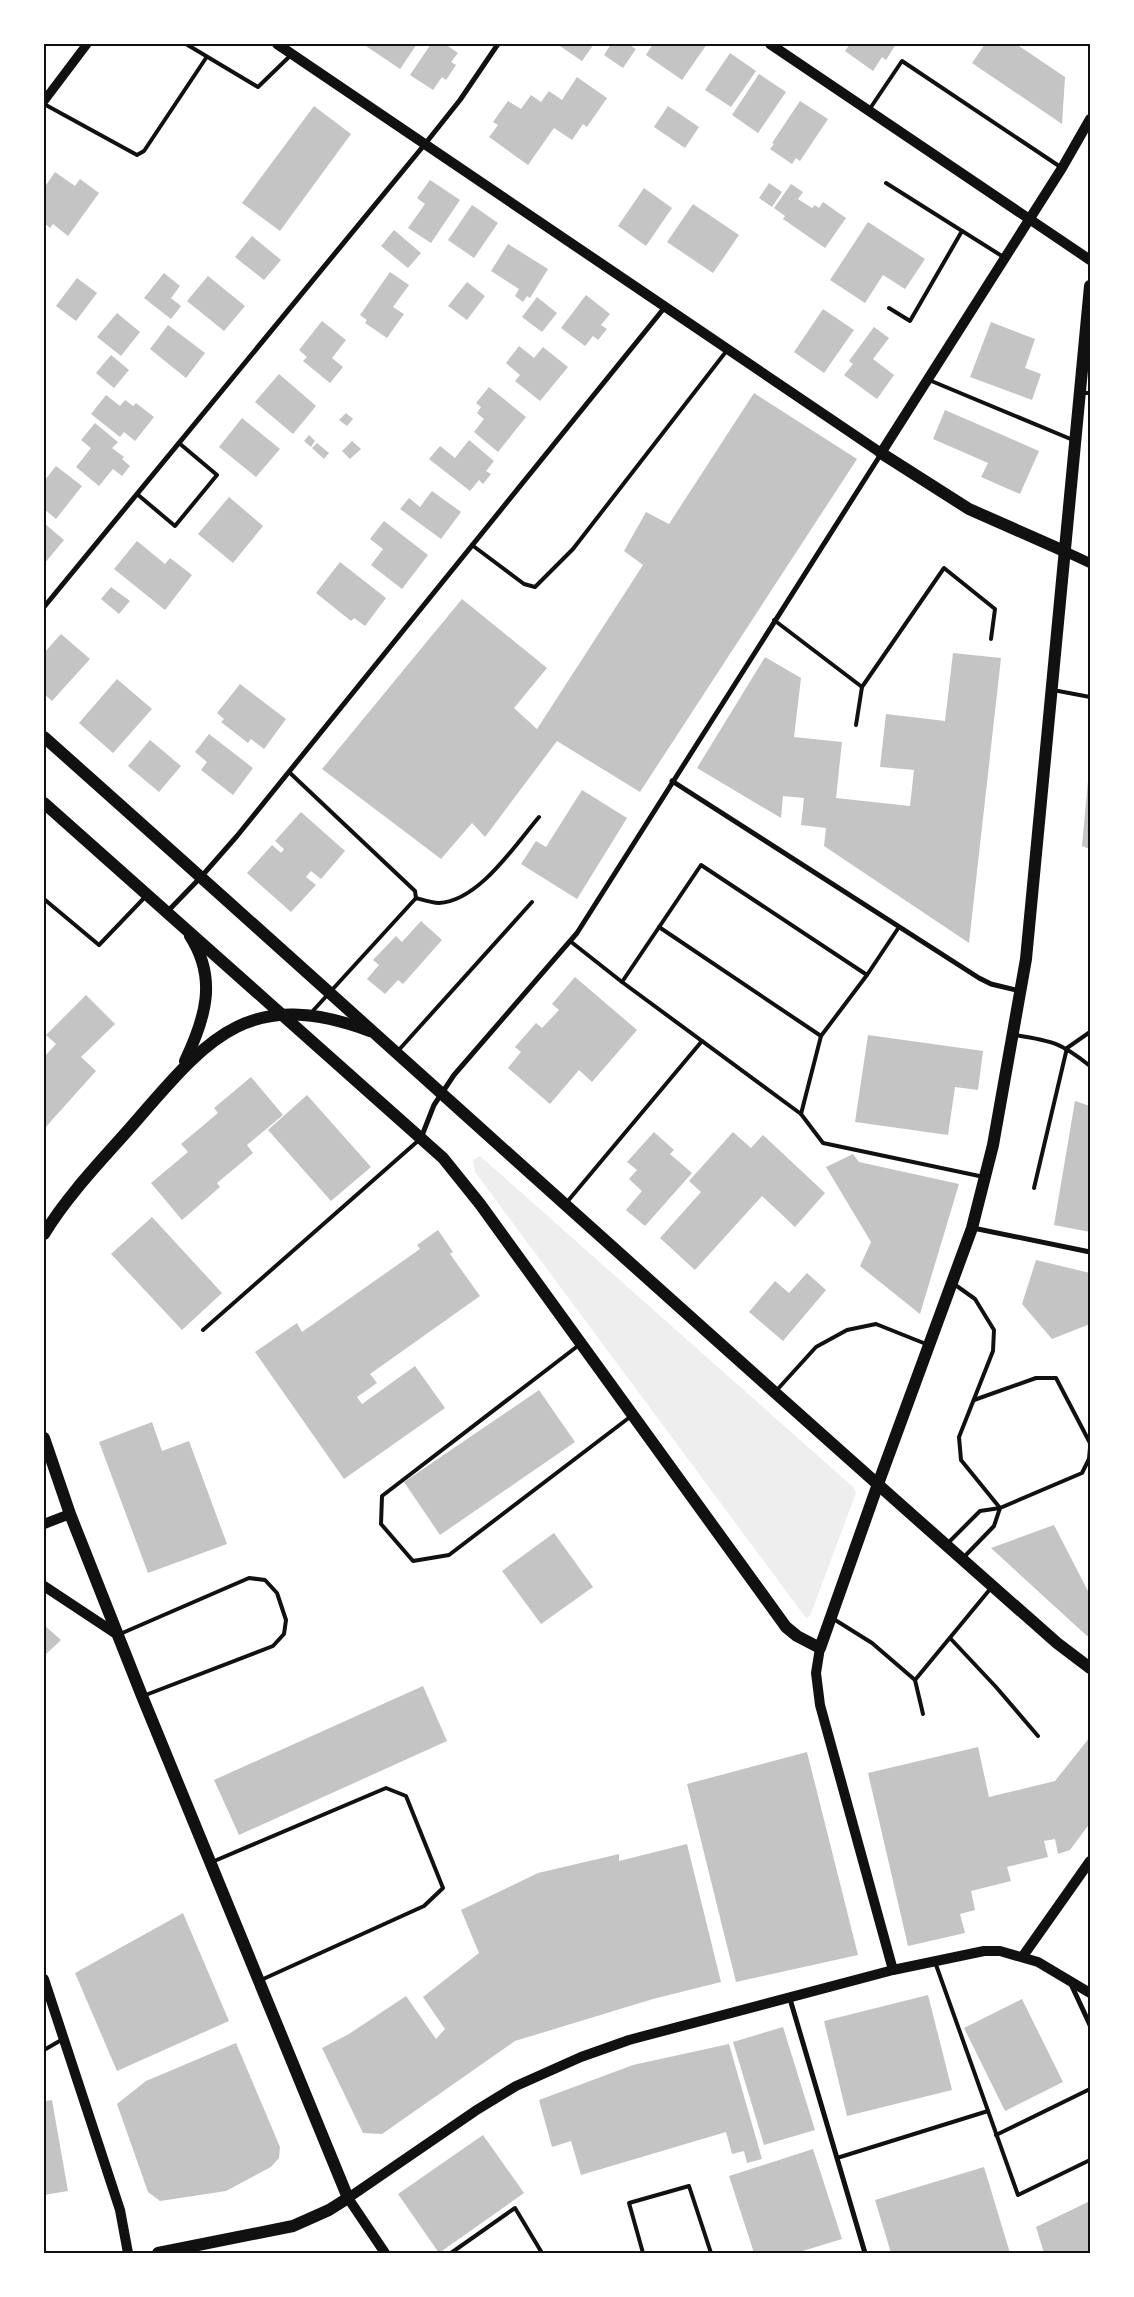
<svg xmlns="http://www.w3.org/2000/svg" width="1134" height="2297" font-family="Lato,sans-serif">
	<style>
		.green { fill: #eee }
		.building { fill: #c4c4c4 }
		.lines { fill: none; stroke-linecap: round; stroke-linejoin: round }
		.service { stroke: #111; stroke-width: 4 }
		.minor { stroke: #111; stroke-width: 5 }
		.tertiary { stroke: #111; stroke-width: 9 }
		.secondary { stroke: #111; stroke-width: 10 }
		.primary { stroke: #111; stroke-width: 12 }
		.neatline { fill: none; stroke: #111; stroke-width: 2 }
	</style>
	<rect width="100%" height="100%" fill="#fff"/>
	<polygon class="green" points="480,1156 853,1487 856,1493 810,1616 806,1618 475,1172 473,1160"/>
	<g class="building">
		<polygon points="363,44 417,44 400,69"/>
		<polygon points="431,44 445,44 458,53 451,62 456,65 446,80 442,77 433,90 410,75"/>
		<polygon points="557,44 594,44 582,61"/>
		<polygon points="611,44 628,44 636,49 623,68 604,55"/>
		<polygon points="653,44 707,44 682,80 646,55"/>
		<polygon points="850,44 896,44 886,60 882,57 873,71 845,51"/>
		<polygon points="985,44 1016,44 1065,77 1062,124 972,63"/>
		<polygon points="730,53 756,71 731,107 705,90"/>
		<polygon points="759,74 786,92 758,133 732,115"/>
		<polygon points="577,77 607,98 587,127 583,124 572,140 554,128 528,165 489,137 498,125 493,122 508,101 521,109 531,95 541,102 549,91 562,100"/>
		<polygon points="800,101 828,119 800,161 796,158 792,164 770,149 774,144 772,143"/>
		<polygon points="314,106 351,134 280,231 242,203"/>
		<polygon points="668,106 699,127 685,148 654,127"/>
		<polygon points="55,172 75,186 80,179 99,193 68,236 53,224 50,228 44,223 44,188"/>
		<polygon points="430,180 460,200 431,243 408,228 425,204 417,198"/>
		<polygon points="769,183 782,192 772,207 759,198"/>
		<polygon points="791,184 803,192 798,199 812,208 815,205 819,208 823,202 846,218 825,248 783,219 785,216 774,208"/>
		<polygon points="644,188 672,208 646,246 618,226"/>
		<polygon points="693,204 739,235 713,273 667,242"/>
		<polygon points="472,205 498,223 474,258 448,240"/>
		<polygon points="868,222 925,259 905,289 883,275 865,303 830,280"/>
		<polygon points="394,230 421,253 408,268 381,246"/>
		<polygon points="252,236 281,260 264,280 235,257"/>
		<polygon points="508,244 548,269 530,298 527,296 523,302 515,296 519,289 491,271"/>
		<polygon points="390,272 409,285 393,307 404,314 387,338 365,323 367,320 360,315"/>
		<polygon points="164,273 180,286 171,298 181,306 171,319 144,298"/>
		<polygon points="208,276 245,306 224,331 187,301"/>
		<polygon points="77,278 97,293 76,321 56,306"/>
		<polygon points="467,282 485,296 467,320 448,306"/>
		<polygon points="586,295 610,314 601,325 607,329 598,340 593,336 585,346 561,328"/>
		<polygon points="537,297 557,313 542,332 522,317"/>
		<polygon points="823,309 854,330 824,373 794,352"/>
		<polygon points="117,313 140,332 121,356 97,337"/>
		<polygon points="322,321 346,340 332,358 343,367 330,383 303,361 307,357 299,350"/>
		<polygon points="991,322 1035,339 1025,368 1041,374 1032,400 970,377"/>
		<polygon points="168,325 205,353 186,378 150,349"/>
		<polygon points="874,327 889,338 873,359 894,375 877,399 844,375 853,364 849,361"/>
		<polygon points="519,346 534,358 543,347 568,367 540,401 515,381 520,375 506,363"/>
		<polygon points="111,355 129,370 114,388 96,373"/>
		<polygon points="279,374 316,406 293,434 255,402"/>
		<polygon points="489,387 526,417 498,452 474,432 484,419 477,413 481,407 476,403"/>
		<polygon points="754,393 857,459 640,792 557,741 485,837 472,823 441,859 322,769 462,599 547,668 514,708 537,729 643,565 624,551 646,512 669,524"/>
		<polygon points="106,395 120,406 125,400 133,406 136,403 154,417 135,441 124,432 120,437 91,414"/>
		<polygon points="945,410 1039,451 1020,494 981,477 988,463 933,439"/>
		<polygon points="346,413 353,419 347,426 339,420"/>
		<polygon points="242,418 280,449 256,477 219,447"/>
		<polygon points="95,423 118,442 112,448 124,457 122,459 130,466 122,476 113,469 99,486 76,467 91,448 81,440"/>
		<polygon points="309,435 315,441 311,447 304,441"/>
		<polygon points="469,440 494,461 486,471 491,474 483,484 479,480 470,491 429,459 440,446 455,458"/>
		<polygon points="352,441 361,449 350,459 342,451"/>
		<polygon points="317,443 329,453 324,459 312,448"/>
		<polygon points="56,466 82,486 56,519 44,509 44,481"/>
		<polygon points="432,491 461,512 441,539 400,509 409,498 420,507"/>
		<polygon points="229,497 263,526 233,563 198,534"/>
		<polygon points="384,521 428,555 402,589 371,565 383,549 370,539"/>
		<polygon points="44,523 64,540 44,564"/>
		<polygon points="137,541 165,564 170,558 192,575 165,610 114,569"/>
		<polygon points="340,562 386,598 365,626 354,618 351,621 316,593"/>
		<polygon points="111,587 130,601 119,614 101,599"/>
		<polygon points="61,634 90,659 52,701 44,694 44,653"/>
		<polygon points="953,653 1001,658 969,943 824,846 826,828 801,825 804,798 783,796 781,818 697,768 765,657 801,678 794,737 842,742 836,798 910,806 914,770 880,767 886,714 945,721"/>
		<polygon points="117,679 152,709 113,753 79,723"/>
		<polygon points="240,684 286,719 264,749 251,739 248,743 221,722 224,719 217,713"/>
		<polygon points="209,734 253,768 233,795 201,770 207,762 195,752"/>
		<polygon points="150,740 181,766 159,792 128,766"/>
		<polygon points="1089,770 1090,770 1090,849 1082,846"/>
		<polygon points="582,790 627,818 577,899 521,864 536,841 546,847"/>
		<polygon points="301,812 345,851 321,879 311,871 306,877 316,885 291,912 247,873 272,845 281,853 284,849 275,841"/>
		<polygon points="421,921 442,940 403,984 398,980 385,994 367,979 379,965 373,960 396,936 402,942"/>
		<polygon points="575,977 637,1030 592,1082 579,1070 550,1104 508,1068 521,1052 515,1047 536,1023 542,1028 559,1010 552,1004"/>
		<polygon points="86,995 115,1024 81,1057 96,1071 44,1129 44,1057 56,1044 46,1035"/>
		<polygon points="868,1035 983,1051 978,1090 955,1087 948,1135 855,1122"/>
		<polygon points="251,1077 283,1115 247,1145 253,1153 217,1183 220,1187 182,1220 151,1183 188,1152 181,1144 218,1113 214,1108"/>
		<polygon points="307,1095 371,1167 331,1201 268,1130"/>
		<polygon points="1075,1101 1090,1106 1090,1232 1054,1225"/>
		<polygon points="654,1132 674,1150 670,1154 692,1173 645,1226 626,1210 642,1191 629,1179 637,1170 627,1162"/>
		<polygon points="733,1132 751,1148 763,1135 825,1193 795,1227 762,1196 695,1270 660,1238 701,1192 689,1181"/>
		<polygon points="853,1154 859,1162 959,1184 920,1314 860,1266 871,1242 826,1167"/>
		<polygon points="152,1217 222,1293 182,1330 111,1254"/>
		<polygon points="438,1230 453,1252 450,1254 480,1296 370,1374 377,1383 357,1397 362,1404 415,1366 445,1408 344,1479 255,1352 297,1323 302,1332 420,1249 417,1245"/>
		<polygon points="1036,1260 1090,1273 1090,1324 1052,1339 1022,1304"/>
		<polygon points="807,1273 826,1290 783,1341 749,1312 775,1281 789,1293"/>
		<polygon points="539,1390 575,1442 440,1535 404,1482"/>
		<polygon points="152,1422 162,1451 189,1441 227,1544 148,1573 99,1442"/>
		<polygon points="1054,1525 1090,1595 1090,1635 1087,1636 991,1548"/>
		<polygon points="554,1533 593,1587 541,1624 502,1571"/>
		<polygon points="44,1625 61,1640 44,1656"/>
		<polygon points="423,1686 447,1741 239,1835 214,1780"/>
		<polygon points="1090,1737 1090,1823 1070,1850 1058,1854 1055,1839 1044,1841 1048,1857 1007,1867 1011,1881 971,1891 975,1910 960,1914 965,1933 908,1946 868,1773 978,1747 989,1797 1055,1781"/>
		<polygon points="807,1752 858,1955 736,1982 687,1784"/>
		<polygon points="687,1844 721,1982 653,1999 515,2041 382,2134 363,2133 322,2048 349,2034 406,1996 436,2039 445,2029 423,1997 479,1953 461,1910 538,1873 619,1854 619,1861"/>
		<polygon points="183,1913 229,2021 117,2071 75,1973"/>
		<polygon points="928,1995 952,2090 847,2116 824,2021"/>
		<polygon points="1022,1999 1063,2082 1005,2111 964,2028"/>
		<polygon points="783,2027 815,2130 764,2145 733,2042"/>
		<polygon points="236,2043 280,2147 279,2158 271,2167 226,2191 160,2201 148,2192 117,2104 146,2081"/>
		<polygon points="729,2044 762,2159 747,2163 744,2151 732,2154 726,2132 581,2175 571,2141 552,2147 539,2100 633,2065"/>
		<polygon points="52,2100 68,2191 44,2195 44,2101"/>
		<polygon points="483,2135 524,2193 439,2253 398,2194"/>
		<polygon points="813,2149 842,2239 796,2253 754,2253 729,2176"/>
		<polygon points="984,2167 1010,2253 891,2253 875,2200"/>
		<polygon points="1090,2201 1090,2253 1044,2253 1036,2227"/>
	</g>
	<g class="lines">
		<g class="service">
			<polyline points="186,44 258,87 291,55"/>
			<polyline points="44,104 137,155 144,151 206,58"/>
			<polyline points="869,110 902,61 1062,168"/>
			<polyline points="886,183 1005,258"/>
			<polyline points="889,308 910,321 962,231"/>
			<polyline points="929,380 1073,440"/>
			<polyline points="1082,393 1090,393"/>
			<polyline points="137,494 175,526 217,475 179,443"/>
			<polyline points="472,545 524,584 535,587 573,549 728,349"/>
			<polyline points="774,620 862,687 944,568 995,609 991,639"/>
			<polyline points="1053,690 1090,697"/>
			<polyline points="856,725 862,687"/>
			<polyline points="289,772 415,891 416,898 310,1014"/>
			<path d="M416,898C423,900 432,903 439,903C479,901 515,845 539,817"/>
			<polyline points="44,899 99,945 146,896"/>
			<polyline points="659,927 821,1036"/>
			<polyline points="570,941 622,982"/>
			<polyline points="867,975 821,1036 801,1114 622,982 701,865 867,975 899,927"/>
			<path d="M1015,1035C1052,1041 1060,1042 1090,1066"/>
			<polyline points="397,1052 532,902"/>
			<polyline points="801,1114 823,1143 984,1177"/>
			<polyline points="1034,1188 1067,1048 1090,1032"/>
			<polyline points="567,1202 702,1041"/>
			<polyline points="954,1284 975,1299 994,1330 993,1351 959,1437 961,1460 1000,1508 1082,1473 1089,1459 1090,1448"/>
			<polyline points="203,1330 419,1140"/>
			<polyline points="579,1345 382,1496 381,1524 413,1561 449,1555 630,1417"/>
			<polyline points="776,1391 816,1347 847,1330 876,1324 926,1344"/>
			<polyline points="974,1400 1036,1378 1056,1378 1090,1443"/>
			<polyline points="948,1543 980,1511 1000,1508 994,1526 964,1557"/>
			<polyline points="832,1618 872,1643 915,1680 991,1588"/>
			<polyline points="120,1634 249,1578 265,1580 277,1593 286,1620 284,1634 273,1646 143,1696"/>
			<polyline points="950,1638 996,1687 1038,1736"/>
			<polyline points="915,1680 923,1714"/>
			<polyline points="212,1862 386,1788 406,1796 443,1888 424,1906 261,1980"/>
			<polyline points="935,1962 1018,2195 1090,2160"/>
			<polyline points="44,2050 63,2039"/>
			<polyline points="996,2135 1090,2089"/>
			<polyline points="837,2158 988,2111"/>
			<polyline points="451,2253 515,2208 542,2253"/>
			<polyline points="643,2253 629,2203 689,2186 711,2253"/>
		</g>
		<g class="minor">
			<polyline points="44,607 425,144 460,100 498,44"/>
			<polyline points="672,781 979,978 991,984 1020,991"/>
			<polyline points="167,912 201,877 237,836 665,307"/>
			<polyline points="421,1138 434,1105 454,1075 577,933 881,454"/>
			<polyline points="973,1228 1090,1252"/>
			<polyline points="1070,1982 1090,2025"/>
			<polyline points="790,1999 865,2253"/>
		</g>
		<polyline class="tertiary" points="44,101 87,44"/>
		<g class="secondary">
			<polyline points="277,44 881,453 1062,168 1090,119"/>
			<polyline points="770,44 1090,260"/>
			<polyline points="1064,551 1090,563"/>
			<polyline points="44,1524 70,1514"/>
			<polyline points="44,1586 118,1635"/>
			<polyline points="820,1648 816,1673 820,1705 893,1970"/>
			<polyline points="1023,1956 1090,1861"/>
			<polyline points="44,1979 120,2210 128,2253"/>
			<polyline points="385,2253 348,2198 475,2111 516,2086 581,2057 629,2040 893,1970 984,1951 1000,1951 1038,1962 1090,1993"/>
		</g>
		<g class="primary">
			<polyline points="881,453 969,509 1064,551"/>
			<path d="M44,737C382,1038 717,1344 1057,1643L1090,1668"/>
			<polyline points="44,803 443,1158 480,1204 786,1627 797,1636 820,1648 878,1484 972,1228 993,1145 1026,959 1090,286"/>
			<path d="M185,1061C205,1019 218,979 190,936"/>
			<path d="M44,1234C68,1195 100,1162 130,1128C206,1041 245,985 370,1031"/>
			<polyline points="44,1438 70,1514 142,1696 348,2198 329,2210 293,2226 158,2253"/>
		</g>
	</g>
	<rect width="1134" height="2297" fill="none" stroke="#ffffff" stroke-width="90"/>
	<rect x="45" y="45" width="1044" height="2207" class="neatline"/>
</svg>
